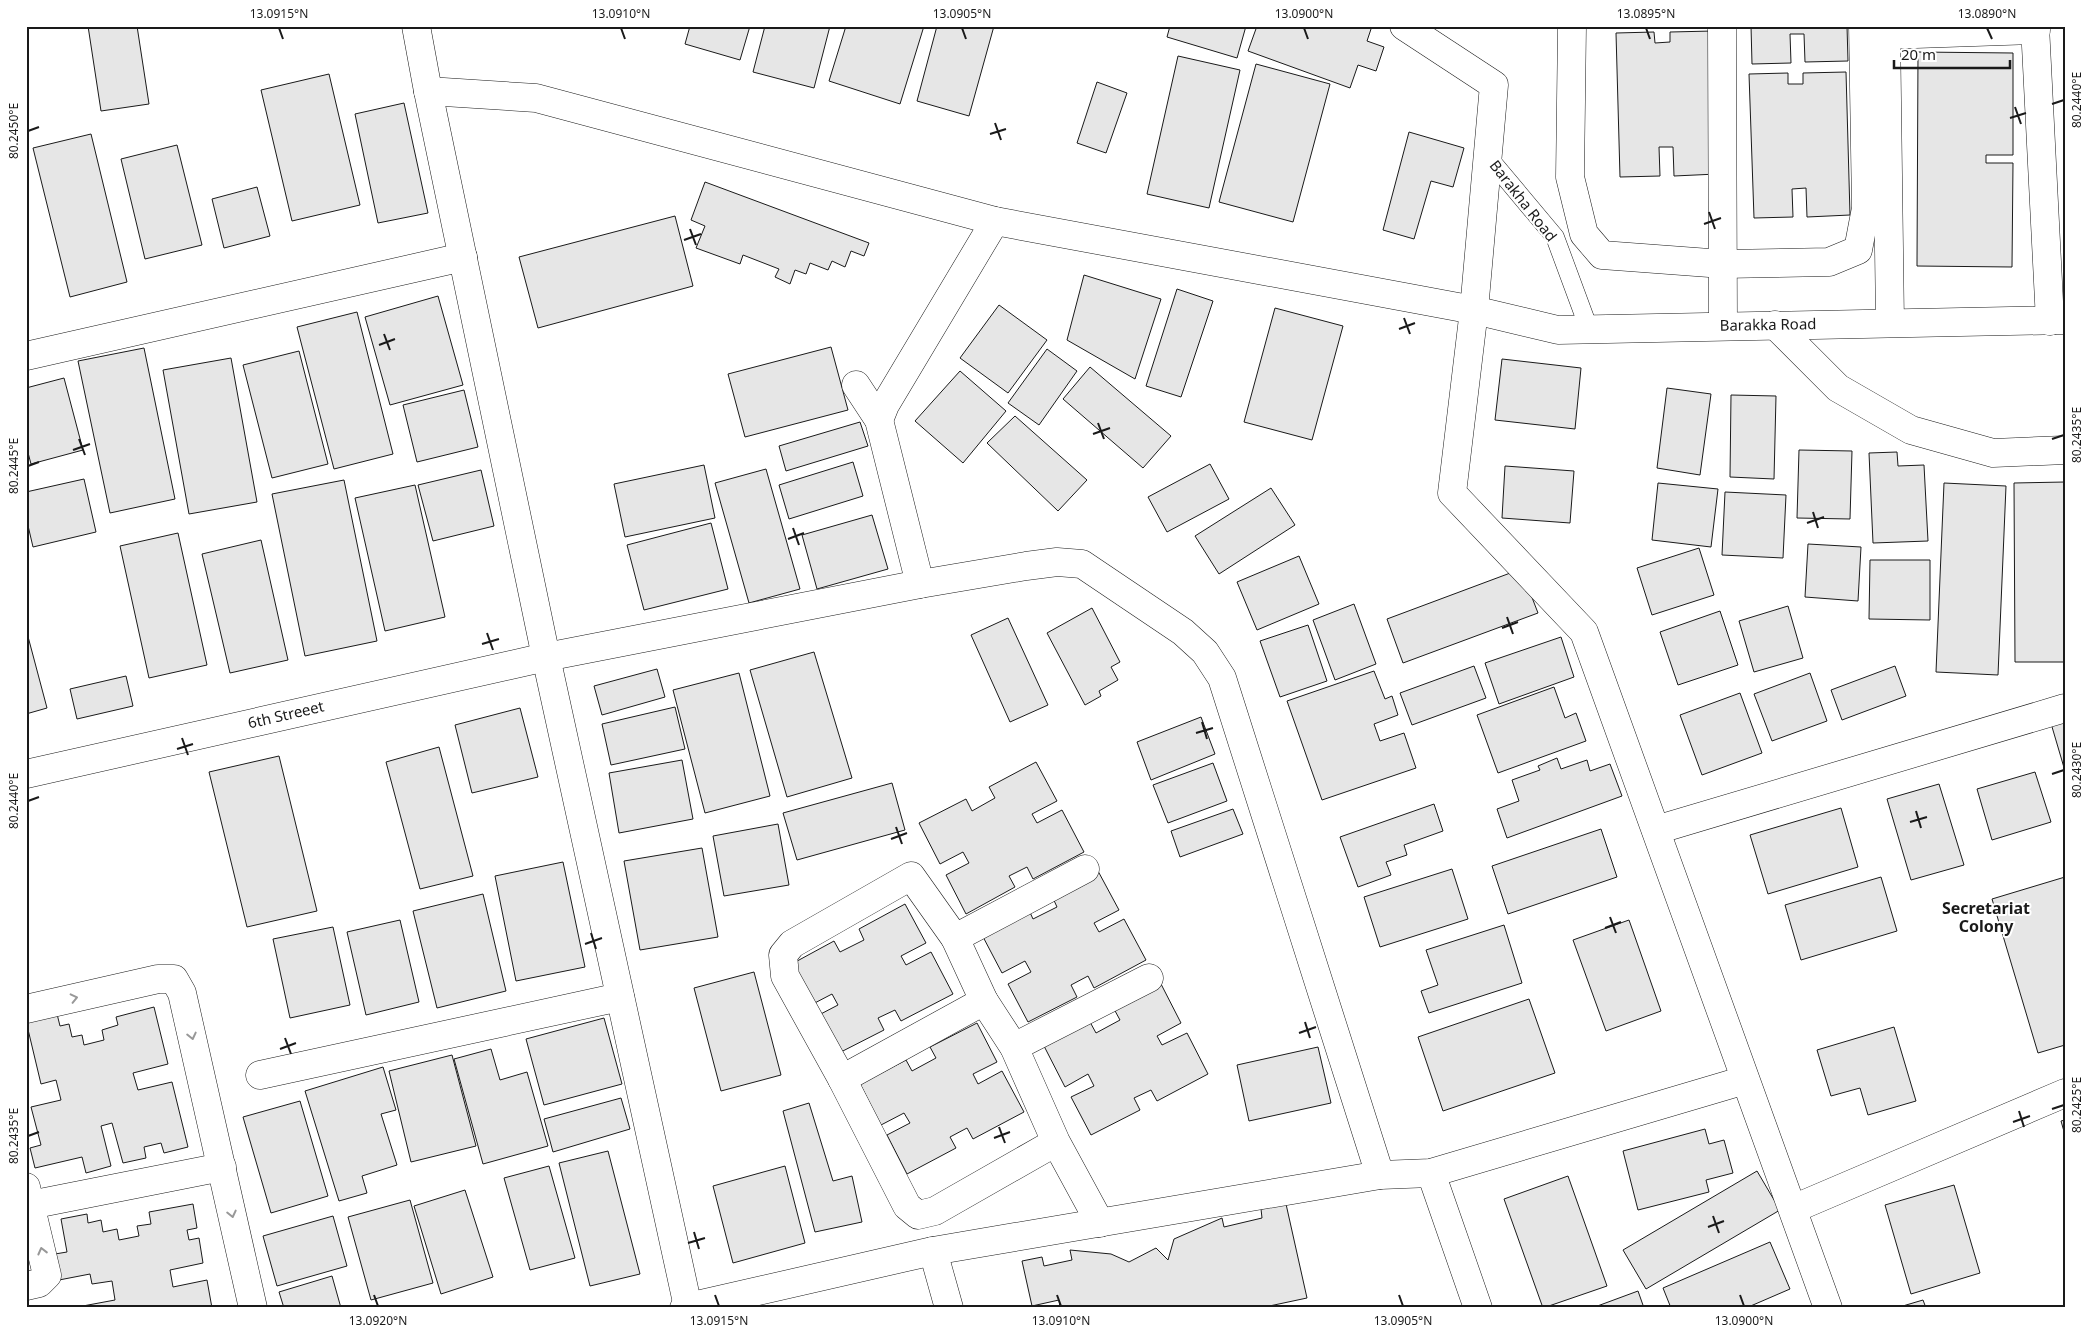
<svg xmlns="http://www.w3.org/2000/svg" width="2091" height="1334" font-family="'Noto Sans',sans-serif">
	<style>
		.building { fill: #e6e6e6; stroke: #1a1a1a }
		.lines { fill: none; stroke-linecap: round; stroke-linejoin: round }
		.lane-casing { stroke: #1a1a1a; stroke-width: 19 }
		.street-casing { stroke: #1a1a1a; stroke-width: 29 }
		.lane { stroke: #fff; stroke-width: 18 }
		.street { stroke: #fff; stroke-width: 28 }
		.oneway { stroke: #989898 }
		.ticks { fill: none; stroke: #1a1a1a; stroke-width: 2 }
		.labels { text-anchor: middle; stroke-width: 4; stroke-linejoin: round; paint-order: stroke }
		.street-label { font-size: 15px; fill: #1a1a1a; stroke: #fff }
		.neighbourhood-label { font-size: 16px; font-weight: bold; fill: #1a1a1a; stroke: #fff }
		.neatline { fill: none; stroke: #1a1a1a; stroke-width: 2 }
		.ticks-label { font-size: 12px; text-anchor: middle; fill: #1a1a1a }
	</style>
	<rect width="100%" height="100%" fill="#fff"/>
	<g class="building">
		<polygon points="88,26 137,26 149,104 101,111"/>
		<polygon points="690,26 750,26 740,60 685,44"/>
		<polygon points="765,26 830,26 814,88 753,72"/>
		<polygon points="846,26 924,26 900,104 829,81"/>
		<polygon points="937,26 994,26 969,116 917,101"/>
		<polygon points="1170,26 1246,26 1237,58 1167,37"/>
		<polygon points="1257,26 1372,26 1367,41 1384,47 1376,71 1358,65 1350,88 1248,51"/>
		<polygon points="1751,26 1847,26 1848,61 1805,62 1804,34 1790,34 1791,63 1752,64"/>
		<polygon points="1713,31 1717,174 1674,176 1673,147 1659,147 1660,176 1620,177 1616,33 1654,32 1655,43 1670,42 1670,32"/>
		<polygon points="1918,52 2013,53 2013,155 1986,155 1986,163 2013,163 2012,267 1917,266"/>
		<polygon points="1178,56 1240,70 1209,208 1147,194"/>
		<polygon points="1256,64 1330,84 1293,222 1219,202"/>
		<polygon points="1846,72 1850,215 1807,217 1806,188 1792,189 1793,217 1754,218 1749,74 1788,73 1788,84 1803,84 1803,73"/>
		<polygon points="329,74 360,205 292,221 261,90"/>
		<polygon points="1097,82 1127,93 1106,153 1077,143"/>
		<polygon points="404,103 428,213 378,223 355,114"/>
		<polygon points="1409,132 1464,148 1453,187 1431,181 1414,239 1383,230"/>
		<polygon points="91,134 127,282 70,297 33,148"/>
		<polygon points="177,145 202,245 145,259 121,159"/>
		<polygon points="705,182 869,243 864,256 851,251 845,267 832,261 828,270 810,263 806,274 795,270 790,284 775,277 779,269 743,255 740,264 696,248 705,226 691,220"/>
		<polygon points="257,187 270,236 224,248 212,199"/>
		<polygon points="675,216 693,286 538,328 519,257"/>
		<polygon points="1084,275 1161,299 1135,379 1067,340"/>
		<polygon points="1177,289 1213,301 1181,397 1146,386"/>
		<polygon points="438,296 463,385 390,405 365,317"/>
		<polygon points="999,305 1047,340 1008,393 960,358"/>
		<polygon points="1275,308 1343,326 1312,440 1244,422"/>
		<polygon points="357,312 393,454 334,469 297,327"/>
		<polygon points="831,347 848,410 745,437 728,374"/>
		<polygon points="144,348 175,499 110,513 78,361"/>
		<polygon points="1047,349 1077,371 1039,425 1008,403"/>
		<polygon points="299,351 328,464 272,478 243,365"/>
		<polygon points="231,358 257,502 189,514 163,370"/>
		<polygon points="1502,359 1581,368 1575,429 1495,420"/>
		<polygon points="1090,367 1171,436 1143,468 1063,399"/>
		<polygon points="960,371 1006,411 963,463 915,421"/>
		<polygon points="64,378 83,450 31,464 26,445 26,388"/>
		<polygon points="1667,388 1711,394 1700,475 1657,468"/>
		<polygon points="464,390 478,447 417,462 403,405"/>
		<polygon points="1731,395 1776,396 1774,479 1730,477"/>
		<polygon points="1015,416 1087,480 1058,511 987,443"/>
		<polygon points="860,422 868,446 786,471 779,446"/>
		<polygon points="1799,450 1852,451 1850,519 1797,518"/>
		<polygon points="1897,452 1898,466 1924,465 1928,541 1873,543 1869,453"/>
		<polygon points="853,462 863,496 789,519 779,485"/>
		<polygon points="1210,464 1229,499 1167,532 1148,497"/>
		<polygon points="704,465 715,518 625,537 614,484"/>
		<polygon points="1505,466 1574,471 1570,523 1502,518"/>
		<polygon points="766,469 800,589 749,603 715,483"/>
		<polygon points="481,470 494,526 433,541 418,485"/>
		<polygon points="84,479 96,532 33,547 26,517 26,492"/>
		<polygon points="344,480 377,641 305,656 272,494"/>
		<polygon points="2065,482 2065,662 2015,662 2014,483"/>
		<polygon points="1658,483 1718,489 1711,547 1652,540"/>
		<polygon points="1944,483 2006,486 1998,675 1936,672"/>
		<polygon points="415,485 445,617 385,631 355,498"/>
		<polygon points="1271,488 1295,525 1219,574 1195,536"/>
		<polygon points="1725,492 1786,495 1783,558 1722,555"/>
		<polygon points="872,515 888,569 817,589 802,535"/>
		<polygon points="711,523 728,589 644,610 627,545"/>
		<polygon points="178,533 207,665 149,678 120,546"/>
		<polygon points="261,540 288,660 230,673 202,554"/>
		<polygon points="1808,544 1861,547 1858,601 1805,597"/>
		<polygon points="1699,548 1714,595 1652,615 1637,568"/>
		<polygon points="1299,556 1319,604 1257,630 1237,582"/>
		<polygon points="1870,560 1930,560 1930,620 1869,619"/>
		<polygon points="1521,569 1538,613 1403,663 1387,619"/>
		<polygon points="1354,604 1376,664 1335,680 1313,620"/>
		<polygon points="1788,606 1803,658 1754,672 1739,621"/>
		<polygon points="1092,608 1120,662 1111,667 1118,680 1099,691 1101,696 1085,705 1047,633"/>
		<polygon points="1720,611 1738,665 1678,685 1660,632"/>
		<polygon points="1008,618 1048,705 1010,722 971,635"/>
		<polygon points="1308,625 1327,681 1280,697 1260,641"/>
		<polygon points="26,629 47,708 26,714"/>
		<polygon points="1561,637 1574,677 1499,704 1485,663"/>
		<polygon points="814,652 852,778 787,797 750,670"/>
		<polygon points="1474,666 1486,698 1412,725 1400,693"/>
		<polygon points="1895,666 1906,696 1842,720 1831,690"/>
		<polygon points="657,669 665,697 602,715 594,686"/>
		<polygon points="1374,671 1385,699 1392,696 1398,715 1374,724 1380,741 1404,733 1416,768 1322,800 1287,701"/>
		<polygon points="739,673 770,796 705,813 673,690"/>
		<polygon points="1810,673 1827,721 1772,741 1754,694"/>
		<polygon points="126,676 133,706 77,719 70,689"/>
		<polygon points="1554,687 1565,718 1576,713 1586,741 1498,773 1477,715"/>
		<polygon points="1740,693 1762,753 1702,775 1680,715"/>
		<polygon points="675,707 685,749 611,765 602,724"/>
		<polygon points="520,708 538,777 472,793 455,725"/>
		<polygon points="2065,716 2065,771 2050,720"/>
		<polygon points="1201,717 1215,754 1151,780 1137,742"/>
		<polygon points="439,747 473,876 420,889 386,762"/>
		<polygon points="279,756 317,911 247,927 209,772"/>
		<polygon points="1557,758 1561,769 1587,760 1590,771 1610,764 1622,796 1507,838 1497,809 1519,801 1512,780 1540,770 1538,766"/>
		<polygon points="682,760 693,819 619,833 609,773"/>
		<polygon points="1036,762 1057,801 1032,814 1037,823 1062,810 1084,852 1033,879 1027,867 1009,876 1015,887 966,914 946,875 969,863 963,852 940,864 919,823 966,799 972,811 995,798 989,787"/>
		<polygon points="1213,763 1227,801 1168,823 1153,785"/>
		<polygon points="2035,772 2051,822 1992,840 1977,789"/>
		<polygon points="892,783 905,830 797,860 783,813"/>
		<polygon points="1939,784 1964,865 1911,880 1887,799"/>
		<polygon points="1434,804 1443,831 1404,845 1407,855 1386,862 1391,875 1358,887 1340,837"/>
		<polygon points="1841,808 1858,867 1768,894 1750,835"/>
		<polygon points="1233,809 1243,834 1180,857 1171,831"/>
		<polygon points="778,824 789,885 724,896 713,836"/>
		<polygon points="1601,829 1617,877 1508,914 1492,866"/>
		<polygon points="702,848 718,937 640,950 624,861"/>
		<polygon points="563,862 585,967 516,981 495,876"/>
		<polygon points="1452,869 1468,919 1380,947 1364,897"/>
		<polygon points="1098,871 1119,910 1094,923 1099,932 1124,919 1146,960 1094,988 1088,976 1071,985 1077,997 1028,1022 1008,984 1031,972 1025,961 1002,973 981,933 1028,908 1033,919 1057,907 1052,896"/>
		<polygon points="1881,877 1897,931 1801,960 1785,905"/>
		<polygon points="2065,877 2065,1045 2038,1053 1992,899"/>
		<polygon points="483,894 506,991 437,1008 413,911"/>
		<polygon points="905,904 926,943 901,956 906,965 931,952 953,994 901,1021 895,1010 878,1018 884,1030 835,1055 815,1017 838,1005 832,994 809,1006 788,966 834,941 840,952 864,940 859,929"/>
		<polygon points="400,920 419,1002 366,1015 347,932"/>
		<polygon points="1629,920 1661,1011 1606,1031 1573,940"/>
		<polygon points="1504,925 1522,983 1429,1013 1421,991 1438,985 1426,950"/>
		<polygon points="333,927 350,1005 290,1018 273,939"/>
		<polygon points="754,972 781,1075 721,1091 694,988"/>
		<polygon points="1161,984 1181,1023 1157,1036 1162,1045 1187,1033 1208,1074 1157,1101 1151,1090 1134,1098 1140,1110 1091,1135 1071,1097 1094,1086 1088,1074 1065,1087 1044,1046 1090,1022 1096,1033 1120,1020 1114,1009"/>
		<polygon points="1529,999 1555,1073 1443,1111 1418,1037"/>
		<polygon points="154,1007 168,1064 133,1073 138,1090 172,1082 188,1147 164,1153 161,1143 144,1147 146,1158 123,1163 112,1123 101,1126 111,1166 86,1173 82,1157 35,1168 30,1148 41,1145 31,1107 61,1100 56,1080 41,1084 26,1021 57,1014 60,1026 69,1024 72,1037 82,1035 84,1045 104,1040 102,1030 118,1025 116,1017"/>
		<polygon points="604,1018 622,1084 544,1105 526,1039"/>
		<polygon points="977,1023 997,1062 973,1074 978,1084 1002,1071 1024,1112 973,1139 967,1128 950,1137 956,1148 907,1174 887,1135 910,1123 904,1113 881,1125 860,1084 906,1060 912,1071 936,1058 930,1047"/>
		<polygon points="1894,1027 1916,1101 1868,1115 1860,1088 1831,1096 1817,1050"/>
		<polygon points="1318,1047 1331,1103 1249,1121 1237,1065"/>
		<polygon points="491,1049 500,1080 527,1072 548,1146 483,1164 454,1059"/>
		<polygon points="452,1055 476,1146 411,1162 389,1071"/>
		<polygon points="383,1067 396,1110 381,1114 397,1165 362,1176 367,1193 339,1201 305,1091"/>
		<polygon points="621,1098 630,1129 553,1152 544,1119"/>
		<polygon points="300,1101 328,1196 271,1213 243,1117"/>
		<polygon points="809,1103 833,1181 852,1176 862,1222 815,1232 783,1111"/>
		<polygon points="2065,1120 2065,1135 2061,1121"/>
		<polygon points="1705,1129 1709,1144 1724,1140 1733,1173 1706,1180 1709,1192 1638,1210 1623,1151"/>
		<polygon points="608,1151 640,1274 590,1286 559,1163"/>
		<polygon points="549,1166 575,1258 530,1270 504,1178"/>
		<polygon points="785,1166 805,1243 733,1263 713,1186"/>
		<polygon points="1757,1171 1780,1210 1646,1289 1623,1250"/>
		<polygon points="1568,1176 1607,1286 1543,1308 1504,1199"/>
		<polygon points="1954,1185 1980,1273 1911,1294 1885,1205"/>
		<polygon points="465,1190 493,1277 441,1294 414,1206"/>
		<polygon points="410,1200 433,1283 371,1300 348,1217"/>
		<polygon points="193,1204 197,1228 187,1230 189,1240 199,1238 203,1263 170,1270 173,1287 207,1280 212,1308 72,1308 115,1300 112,1281 92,1284 90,1274 59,1280 55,1254 67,1252 61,1219 87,1214 88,1223 101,1220 103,1232 117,1229 119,1240 139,1236 137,1226 151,1224 149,1212"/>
		<polygon points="1286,1204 1307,1298 1260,1308 1060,1308 1059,1300 1032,1306 1022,1261 1042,1257 1044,1266 1072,1260 1070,1250 1111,1254 1129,1262 1156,1248 1168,1260 1174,1239 1222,1218 1224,1227 1262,1218 1261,1209"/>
		<polygon points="333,1216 347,1266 277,1286 263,1236"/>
		<polygon points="1770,1242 1790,1289 1746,1308 1671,1308 1663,1288"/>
		<polygon points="332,1276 341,1308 284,1308 279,1292"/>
		<polygon points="1638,1291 1644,1308 1592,1308"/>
		<polygon points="1923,1300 1926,1308 1896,1308"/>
	</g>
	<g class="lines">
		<defs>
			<polyline id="lane" points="1488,157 1555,237 1589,329"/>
			<g id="street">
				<polyline points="416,26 428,91 546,657 688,1307"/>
				<polyline points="1404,26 1494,85 1474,310 1452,493 1584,632 1828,1308"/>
				<polyline points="1572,26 1570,177 1584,234 1602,255 1723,264 1829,262 1858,250 1866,208 1863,26"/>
				<polyline points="1722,26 1723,326"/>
				<polyline points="1886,26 1890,323"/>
				<polyline points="2035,26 2050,321"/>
				<polyline points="1886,35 2036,30"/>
				<polyline points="428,91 536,98 995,221 1474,310 1558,330 2065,320"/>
				<polyline points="1775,325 1838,388 1911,430 1993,453 2065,450"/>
				<polyline points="26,356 463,257"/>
				<polyline points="856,385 879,420 920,584"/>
				<polyline points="879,420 885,405 995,221"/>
				<polyline points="26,774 546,657 920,584 1026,566 1057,562 1082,564 1183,632 1205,652 1222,678 1380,1175"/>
				<polyline points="1656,830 2065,708"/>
				<polyline points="955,938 1085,869"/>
				<polyline points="26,1009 158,979 174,979 182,993 253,1308"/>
				<polyline points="1014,1047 1149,978"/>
				<polyline points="260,1075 620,997"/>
				<polyline points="842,1079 984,1001"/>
				<polyline points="1056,1142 935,1211 918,1215 907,1206 842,1079 785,976 783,955 792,944 911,876 955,938 984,1001 1014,1047 1056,1142 1100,1223"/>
				<polyline points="1431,1173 1478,1308"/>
				<polyline points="26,1187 47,1275 39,1283 26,1286"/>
				<polyline points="30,1205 222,1167"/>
				<polyline points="1793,1209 2065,1093"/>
				<polyline points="933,1251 949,1308"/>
				<polyline points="684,1308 933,1251 1380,1175 1431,1173 1745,1080"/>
			</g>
		</defs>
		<use href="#lane" class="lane-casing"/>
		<use href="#street" class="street-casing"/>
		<use href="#lane" class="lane"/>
		<use href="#street" class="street"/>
	</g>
	<defs><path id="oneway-chevron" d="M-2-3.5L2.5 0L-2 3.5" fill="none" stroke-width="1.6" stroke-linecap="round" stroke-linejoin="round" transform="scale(1.25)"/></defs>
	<g class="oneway">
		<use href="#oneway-chevron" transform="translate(74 998) rotate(-13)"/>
		<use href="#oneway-chevron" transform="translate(192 1036) rotate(77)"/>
		<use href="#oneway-chevron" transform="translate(232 1214) rotate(77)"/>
		<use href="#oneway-chevron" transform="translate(42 1251) rotate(-104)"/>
	</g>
	<path class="ticks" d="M279,28L283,39M621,28L625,39M962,28L966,39M1304,28L1308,39M1646,28L1650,39M1987,28L1992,39M2052,104L2064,100M2015,107L2021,124M2010,118L2026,113M995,123L1001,140M28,131L39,127M990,134L1006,129M1709,212L1715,229M1704,224L1721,218M690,229L696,245M684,240L701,234M1404,318L1410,334M1399,329L1415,323M384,334L390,350M379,345L395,339M1098,423L1104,439M1093,434L1110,428M79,439L85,455M2052,439L2064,435M73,450L90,444M28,466L39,462M1813,512L1818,528M1807,523L1824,517M793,528L799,545M788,539L804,533M1507,617L1513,634M1502,628L1518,622M487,633L493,650M482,644L499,639M1202,722L1207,739M1196,733L1213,728M182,738L188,755M177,749L193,744M2052,774L2064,770M28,801L39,797M1916,811L1921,828M1910,822L1927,817M896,827L902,844M891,839L907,833M1610,917L1616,933M1605,928L1621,922M591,933L596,949M585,944L602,938M1305,1022L1310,1038M1299,1033L1316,1027M285,1038L291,1054M280,1049L296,1043M2052,1109L2064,1105M2019,1111L2024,1127M2013,1122L2030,1116M999,1127L1005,1143M28,1136L39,1132M994,1138L1010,1132M1713,1216L1719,1233M1708,1227L1724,1221M694,1232L699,1249M688,1243L705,1238M374,1295L378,1306M715,1295L719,1306M1057,1295L1061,1306M1399,1295L1403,1306M1740,1295L1744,1306"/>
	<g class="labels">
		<g class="street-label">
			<text transform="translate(1523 201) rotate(52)" y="5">Barakha Road</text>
			<text transform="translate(1768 325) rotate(-1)" y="5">Barakka Road</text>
			<text transform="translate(286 715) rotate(-13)" y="5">6th Streeet</text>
		</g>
		<g class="neighbourhood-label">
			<text x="1986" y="914">Secretariat<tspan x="1986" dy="18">Colony</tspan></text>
		</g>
	</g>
	<rect width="2091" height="1334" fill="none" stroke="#ffffff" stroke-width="55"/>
	<path d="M1894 60v8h116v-8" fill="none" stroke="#1a1a1a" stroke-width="2.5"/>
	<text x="1901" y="60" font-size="15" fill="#1a1a1a" stroke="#ffffff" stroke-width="4" paint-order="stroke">20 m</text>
	<rect x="28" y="28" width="2036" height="1278" class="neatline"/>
	<g class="ticks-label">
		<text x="279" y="18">13.0915°N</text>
		<text x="621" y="18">13.0910°N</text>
		<text x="962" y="18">13.0905°N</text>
		<text x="1304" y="18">13.0900°N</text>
		<text x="1646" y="18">13.0895°N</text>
		<text x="1987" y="18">13.0890°N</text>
		<text transform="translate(2077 100) rotate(-90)" y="4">80.2440°E</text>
		<text transform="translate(14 131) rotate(-90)" y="4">80.2450°E</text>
		<text transform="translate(2077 435) rotate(-90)" y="4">80.2435°E</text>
		<text transform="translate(14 466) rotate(-90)" y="4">80.2445°E</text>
		<text transform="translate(2077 770) rotate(-90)" y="4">80.2430°E</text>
		<text transform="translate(14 801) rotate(-90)" y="4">80.2440°E</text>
		<text transform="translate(2077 1105) rotate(-90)" y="4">80.2425°E</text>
		<text transform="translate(14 1136) rotate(-90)" y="4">80.2435°E</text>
		<text x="378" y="1325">13.0920°N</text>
		<text x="719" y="1325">13.0915°N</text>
		<text x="1061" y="1325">13.0910°N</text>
		<text x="1403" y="1325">13.0905°N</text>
		<text x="1744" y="1325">13.0900°N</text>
	</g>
</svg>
